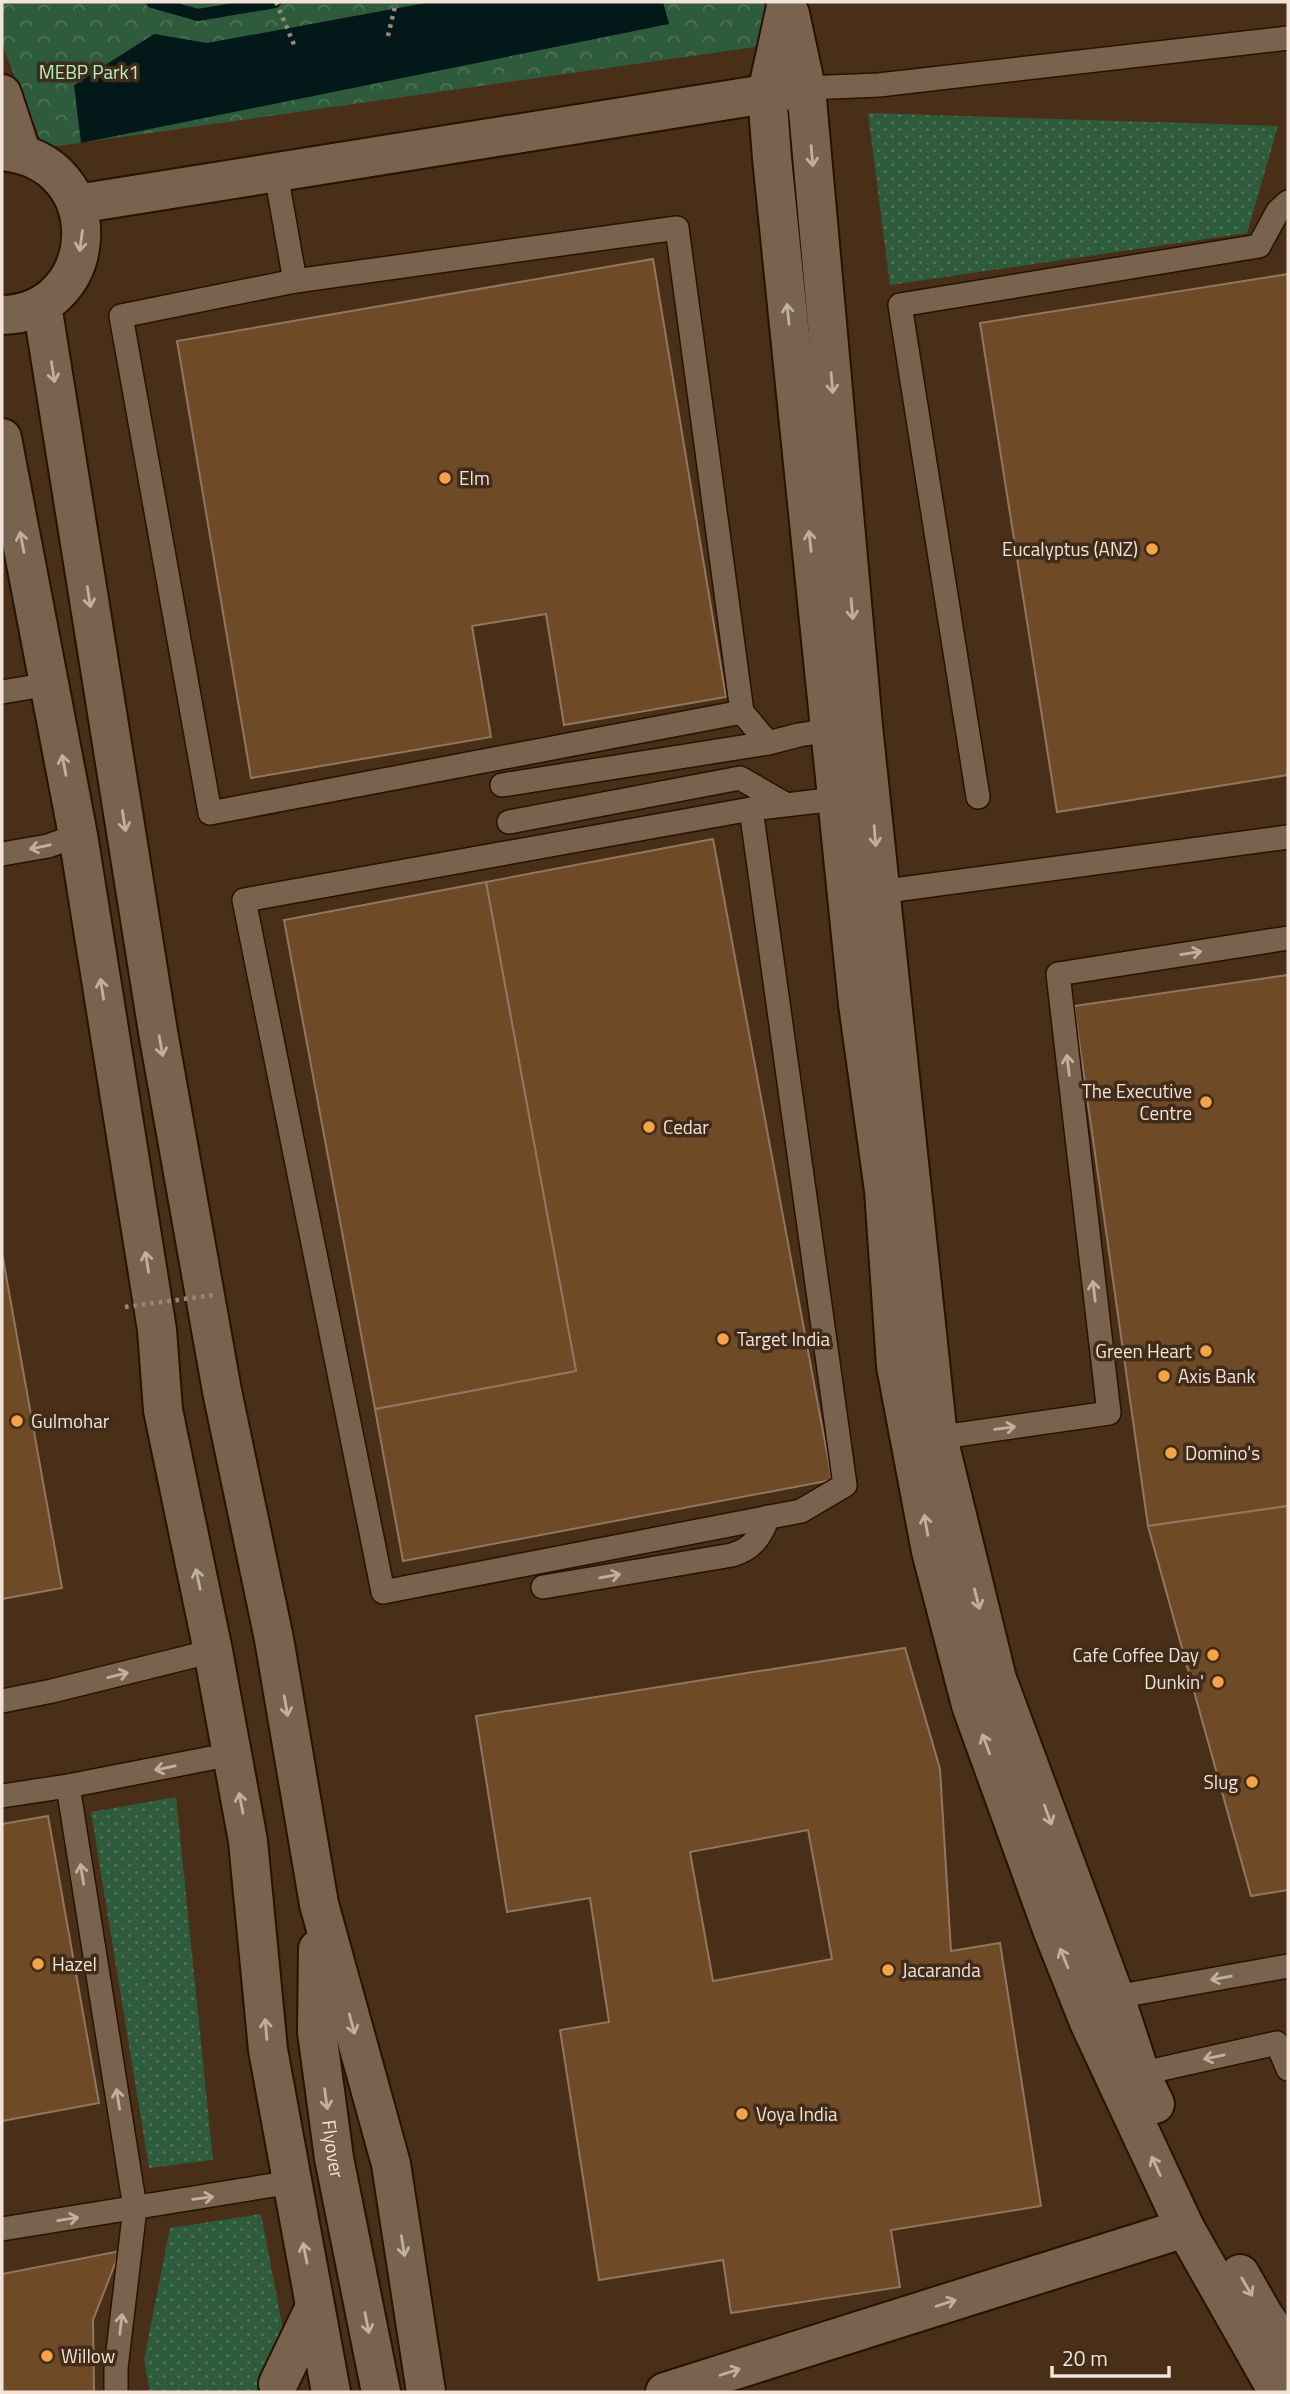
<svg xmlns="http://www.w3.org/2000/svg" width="1290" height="2394" font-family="'Titillium Web',sans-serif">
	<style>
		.built { fill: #492f17 }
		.grass { fill: url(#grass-dots) }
		.park { fill: url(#park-crowns) }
		.water { fill: #031819 }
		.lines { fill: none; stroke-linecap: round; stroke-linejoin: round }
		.stream { stroke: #031819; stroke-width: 12 }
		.building { fill: #6e4a27; stroke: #907762; stroke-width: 2; fill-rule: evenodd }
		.service-casing { stroke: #261302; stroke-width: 26 }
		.tertiary-casing { stroke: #261302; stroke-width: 42 }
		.path { stroke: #998879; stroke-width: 4.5; stroke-dasharray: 3.5 5; stroke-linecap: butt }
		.service { stroke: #7a634e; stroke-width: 23 }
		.tertiary { stroke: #7a634e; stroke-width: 38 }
		.path-bridge { stroke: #998879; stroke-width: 4.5; stroke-dasharray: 3.5 5; stroke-linecap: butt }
		.oneway { stroke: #c1b0a1 }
		.poi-dot { fill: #f6a247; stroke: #402c19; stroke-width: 2.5 }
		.labels { text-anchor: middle; stroke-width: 7; stroke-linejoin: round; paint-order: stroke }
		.park-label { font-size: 19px; fill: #acf4c1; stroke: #402c19 }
		.poi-label { font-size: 19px; fill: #f1e3d8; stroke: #402c19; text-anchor: start }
		.street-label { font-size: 19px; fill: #f1e3d8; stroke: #402c19 }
	</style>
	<defs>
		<pattern id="grass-dots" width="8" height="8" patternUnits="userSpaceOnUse" patternTransform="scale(1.75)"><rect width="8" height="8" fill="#2f5b3d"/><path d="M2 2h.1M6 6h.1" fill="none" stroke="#4e7258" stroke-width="1.8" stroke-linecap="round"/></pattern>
		<pattern id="park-crowns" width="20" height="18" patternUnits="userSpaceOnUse" patternTransform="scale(1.75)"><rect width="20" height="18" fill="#2f5b3d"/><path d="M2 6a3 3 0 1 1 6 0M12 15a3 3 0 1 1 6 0" fill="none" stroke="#4e7258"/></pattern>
	</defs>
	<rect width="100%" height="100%" fill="#402c19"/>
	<rect class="built" x="2" y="2" width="1286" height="2390"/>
	<g class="grass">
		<polygon points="868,113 1278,126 1247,233 890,285"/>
		<polygon points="176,1797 213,2160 149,2168 91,1812"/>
		<polygon points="261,2214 295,2392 150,2392 144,2360 170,2228"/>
	</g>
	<polygon class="park" points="2,2 764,2 769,45 44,148 2,45"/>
	<polygon class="water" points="431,2 663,2 669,24 81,143 74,85 154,34 207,43"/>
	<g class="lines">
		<polyline class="stream" points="152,2 198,15 275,2"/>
	</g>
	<g class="building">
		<polygon points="653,259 726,697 564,725 546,614 472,626 491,737 251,778 177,341"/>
		<polygon points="1288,274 1288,775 1057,812 980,323"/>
		<polygon points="713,839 832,1480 403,1561 375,1409 576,1371 486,882"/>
		<polygon points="486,882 576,1371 375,1409 284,920"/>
		<polygon points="1288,975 1288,1506 1148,1526 1074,1006"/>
		<polygon points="2,1253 62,1588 2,1599"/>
		<polygon points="1288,1506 1288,1890 1251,1896 1148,1526"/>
		<path d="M905,1648L940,1769L951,1951L1000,1943L1041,2206L891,2230L900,2287L731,2313L723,2260L599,2280L560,2030L609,2022L590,1898L507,1912L476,1716ZM808,1830L832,1959L713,1981L690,1852Z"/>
		<polygon points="48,1816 99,2103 2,2121 2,1824"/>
		<polygon points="120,2251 93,2320 94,2392 2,2392 2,2274"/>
	</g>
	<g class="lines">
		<defs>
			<g id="service">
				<polyline points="806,88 879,85 1288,38"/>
				<polyline points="276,174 295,281"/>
				<polyline points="2,692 49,684"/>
				<polyline points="742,712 210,813 121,316 295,281 677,228 742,712 768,743 799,735 830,730"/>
				<polyline points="502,785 768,743"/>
				<polyline points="978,797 900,305 1259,246 1278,211 1288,202"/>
				<polyline points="751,809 845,1485 801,1511 383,1592 244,900 751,809 836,799"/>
				<polyline points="509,822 740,778 785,804"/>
				<polyline points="2,854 48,846 78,835"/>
				<polyline points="879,892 1288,837"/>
				<polyline points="928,1439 1109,1413 1058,974 1288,938"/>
				<path d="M543,1587L732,1555C752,1549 761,1537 768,1517"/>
				<polyline points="2,1701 52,1691 213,1651"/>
				<polyline points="68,1786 135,2208 116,2368 116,2392"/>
				<polyline points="2,1796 68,1786 232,1754"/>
				<polyline points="1115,1997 1288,1966"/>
				<polyline points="1130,2076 1277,2043 1288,2069"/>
				<polyline points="2,2229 292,2182"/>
			</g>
			<g id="tertiary">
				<polyline points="787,2 767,93 772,158 858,1004 884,1190 896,1366 931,1551 971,1705 1052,1929 1089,2022 1185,2228 1278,2392"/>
				<polyline points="790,14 806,88 863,726 938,1438 997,1679 1115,1997 1140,2073 1155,2104"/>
				<polyline points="2,94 21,152"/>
				<path d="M2,151C112,161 103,313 2,315"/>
				<polyline points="77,204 791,90"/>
				<polyline points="42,305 158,1032 222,1391 274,1639 319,1904 391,2164 426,2392"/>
				<polyline points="2,438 78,835 157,1330 163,1410 213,1651 248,1841 268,2050 331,2392"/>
				<path id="s1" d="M318,1949L317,2032L334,2158L381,2392"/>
				<polyline points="1240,2274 1264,2316 1288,2350"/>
				<polyline points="278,2384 315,2307"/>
				<polyline points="665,2392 1185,2228"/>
			</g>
		</defs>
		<use href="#service" class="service-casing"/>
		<use href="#tertiary" class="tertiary-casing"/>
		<g class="path">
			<polyline points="276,2 295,47"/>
			<polyline points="388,36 396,2"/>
		</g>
		<use href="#service" class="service"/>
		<use href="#tertiary" class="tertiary"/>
		<polyline class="path-bridge" points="125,1307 214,1295"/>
	</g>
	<defs><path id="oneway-shaft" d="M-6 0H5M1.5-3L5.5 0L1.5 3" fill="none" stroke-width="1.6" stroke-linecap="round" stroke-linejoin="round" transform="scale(1.75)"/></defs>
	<g class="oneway">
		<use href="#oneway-shaft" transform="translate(812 156) rotate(85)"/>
		<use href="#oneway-shaft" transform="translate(81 241) rotate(98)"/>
		<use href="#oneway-shaft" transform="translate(788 314) rotate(-96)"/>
		<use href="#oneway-shaft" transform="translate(53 372) rotate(81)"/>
		<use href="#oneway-shaft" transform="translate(832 383) rotate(85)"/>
		<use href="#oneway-shaft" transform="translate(810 541) rotate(-96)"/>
		<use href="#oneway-shaft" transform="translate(22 542) rotate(-101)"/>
		<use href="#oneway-shaft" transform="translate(89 597) rotate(81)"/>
		<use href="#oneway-shaft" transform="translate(852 609) rotate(85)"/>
		<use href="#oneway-shaft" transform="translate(64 765) rotate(-101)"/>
		<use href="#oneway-shaft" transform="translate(124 821) rotate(81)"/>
		<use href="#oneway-shaft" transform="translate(875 836) rotate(85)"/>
		<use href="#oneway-shaft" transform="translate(40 847) rotate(168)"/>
		<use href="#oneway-shaft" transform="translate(1191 953) rotate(-9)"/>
		<use href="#oneway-shaft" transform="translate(102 989) rotate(-99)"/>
		<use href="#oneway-shaft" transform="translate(161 1046) rotate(80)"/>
		<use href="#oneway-shaft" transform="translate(1068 1065) rotate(-97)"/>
		<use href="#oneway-shaft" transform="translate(147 1262) rotate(-99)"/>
		<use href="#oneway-shaft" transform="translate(1094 1291) rotate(-97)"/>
		<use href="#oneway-shaft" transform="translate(1005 1428) rotate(-8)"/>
		<use href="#oneway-shaft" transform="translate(926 1525) rotate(-100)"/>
		<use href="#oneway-shaft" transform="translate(610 1576) rotate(-10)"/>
		<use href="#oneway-shaft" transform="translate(198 1579) rotate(-102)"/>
		<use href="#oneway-shaft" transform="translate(977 1599) rotate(76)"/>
		<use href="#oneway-shaft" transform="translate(118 1675) rotate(-14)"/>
		<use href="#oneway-shaft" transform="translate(286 1706) rotate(80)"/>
		<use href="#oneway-shaft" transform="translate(986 1744) rotate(-110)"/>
		<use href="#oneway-shaft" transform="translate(165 1768) rotate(168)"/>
		<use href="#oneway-shaft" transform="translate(241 1803) rotate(-101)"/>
		<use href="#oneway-shaft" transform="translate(1048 1815) rotate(70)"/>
		<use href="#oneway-shaft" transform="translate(82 1874) rotate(-99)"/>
		<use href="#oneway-shaft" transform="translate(1064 1958) rotate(-112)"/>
		<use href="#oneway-shaft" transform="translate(1221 1978) rotate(170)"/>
		<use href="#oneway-shaft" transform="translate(352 2024) rotate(75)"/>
		<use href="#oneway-shaft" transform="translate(266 2029) rotate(-95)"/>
		<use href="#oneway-shaft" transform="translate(1214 2057) rotate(168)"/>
		<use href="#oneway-shaft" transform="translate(118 2099) rotate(-99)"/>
		<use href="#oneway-shaft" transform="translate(326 2099) rotate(82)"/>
		<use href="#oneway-shaft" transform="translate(1156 2166) rotate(-115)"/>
		<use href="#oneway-shaft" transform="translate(203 2198) rotate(-8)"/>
		<use href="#oneway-shaft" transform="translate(68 2219) rotate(-9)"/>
		<use href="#oneway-shaft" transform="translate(403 2246) rotate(81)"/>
		<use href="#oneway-shaft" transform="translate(305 2253) rotate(-101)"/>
		<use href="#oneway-shaft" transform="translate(1247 2287) rotate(60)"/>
		<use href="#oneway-shaft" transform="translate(946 2303) rotate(-18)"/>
		<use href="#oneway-shaft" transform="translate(367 2323) rotate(79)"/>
		<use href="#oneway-shaft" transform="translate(121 2324) rotate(-83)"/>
		<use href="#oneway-shaft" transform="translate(730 2372) rotate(-18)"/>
	</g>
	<g class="poi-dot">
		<circle cx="445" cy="478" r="7"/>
		<circle cx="1152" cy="549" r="7"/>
		<circle cx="1206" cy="1102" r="7"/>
		<circle cx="649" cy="1127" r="7"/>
		<circle cx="723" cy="1339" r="7"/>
		<circle cx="1206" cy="1351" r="7"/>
		<circle cx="1164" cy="1376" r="7"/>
		<circle cx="17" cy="1421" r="7"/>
		<circle cx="1171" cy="1453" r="7"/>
		<circle cx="1213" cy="1655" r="7"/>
		<circle cx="1218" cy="1682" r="7"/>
		<circle cx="1252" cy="1782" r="7"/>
		<circle cx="38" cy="1964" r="7"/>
		<circle cx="888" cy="1970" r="7"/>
		<circle cx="742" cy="2114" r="7"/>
		<circle cx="47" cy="2356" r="7"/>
	</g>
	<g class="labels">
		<g class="park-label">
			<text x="89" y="79">MEBP Park1</text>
		</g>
		<g class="poi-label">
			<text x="459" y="485">Elm</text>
			<text x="1138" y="556" text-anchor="end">Eucalyptus (ANZ)</text>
			<text x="1192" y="1098" text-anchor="end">The Executive<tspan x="1192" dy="22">Centre</tspan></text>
			<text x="663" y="1134">Cedar</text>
			<text x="737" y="1346">Target India</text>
			<text x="1192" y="1358" text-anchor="end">Green Heart</text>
			<text x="1178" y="1383">Axis Bank</text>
			<text x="31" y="1428">Gulmohar</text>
			<text x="1185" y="1460">Domino's</text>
			<text x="1199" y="1662" text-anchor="end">Cafe Coffee Day</text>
			<text x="1204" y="1689" text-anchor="end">Dunkin'</text>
			<text x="1238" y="1789" text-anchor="end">Slug</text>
			<text x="52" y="1971">Hazel</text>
			<text x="902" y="1977">Jacaranda</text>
			<text x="756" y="2121">Voya India</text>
			<text x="61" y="2363">Willow</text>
		</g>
		<g class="street-label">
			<text dy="7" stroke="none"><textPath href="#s1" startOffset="201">Flyover</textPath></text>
		</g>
	</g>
	<rect width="1290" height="2394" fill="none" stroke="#f1e3d8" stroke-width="7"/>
	<path d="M1052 2366v10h117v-10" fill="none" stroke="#f1e3d8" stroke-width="3.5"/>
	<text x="1062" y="2366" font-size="21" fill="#f1e3d8" stroke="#402c19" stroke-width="5" paint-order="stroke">20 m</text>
</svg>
